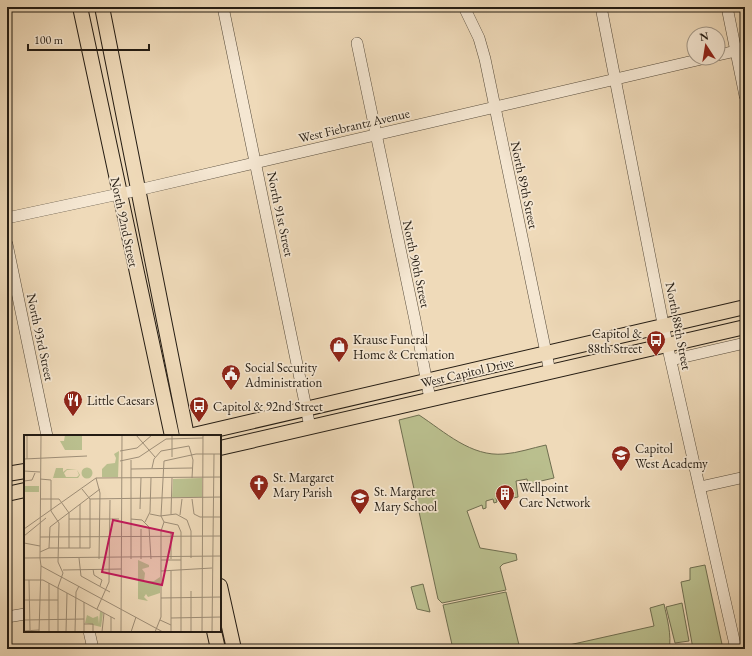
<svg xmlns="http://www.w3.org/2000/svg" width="752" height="656" font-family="'EB Garamond',serif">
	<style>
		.green { fill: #babf8e; stroke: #6f6e50 }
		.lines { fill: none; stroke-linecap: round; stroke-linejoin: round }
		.minor-casing { stroke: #574c3c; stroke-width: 12 }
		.major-casing { stroke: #241c13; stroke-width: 16 }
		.minor { stroke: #f5e7d2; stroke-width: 11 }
		.major { stroke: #efdab9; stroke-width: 14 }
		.labels { text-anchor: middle; stroke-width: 3.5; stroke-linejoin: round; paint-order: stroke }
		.street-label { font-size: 13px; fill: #241c13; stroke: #f5e7d2 }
		.poi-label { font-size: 13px; fill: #241c13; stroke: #f5e7d2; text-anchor: start }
		.inset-road { fill: none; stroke: #9e8e77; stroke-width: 1 }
		.view { fill: #c2185b; fill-opacity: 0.15; stroke: #c2185b; stroke-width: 2 }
		.inset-edge { fill: none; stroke: #241c13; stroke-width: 2 }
	</style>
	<rect width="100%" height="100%" fill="#efdab9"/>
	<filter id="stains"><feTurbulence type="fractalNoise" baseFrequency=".005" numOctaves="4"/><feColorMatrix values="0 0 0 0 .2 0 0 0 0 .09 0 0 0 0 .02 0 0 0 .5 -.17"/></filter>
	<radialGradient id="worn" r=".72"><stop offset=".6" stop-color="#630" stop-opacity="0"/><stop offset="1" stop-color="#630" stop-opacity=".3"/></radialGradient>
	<g class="green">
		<path d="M419,415C445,432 471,457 504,454C518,453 532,448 546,445L554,478L528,484L527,479L516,481L518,497L504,500L503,497L496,498L497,502L494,503L493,499L486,501V508L483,509L482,505L467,511L480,548L516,554L517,560L503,564L500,567L506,590L442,603L438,599L399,420Z"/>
		<polygon points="705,565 723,649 693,649 681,582 690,580 690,568"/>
		<polygon points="423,584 430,612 417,609 411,587"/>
		<polygon points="506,592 520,649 453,649 443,605"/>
		<polygon points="682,603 689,641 675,643 666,607"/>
		<path d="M664,604C667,618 672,636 669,649H551L654,626L650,608Z"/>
	</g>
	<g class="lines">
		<defs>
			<g id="minor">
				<polyline points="223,7 310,427"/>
				<polyline points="464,7 479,38 485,59 550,372"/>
				<polyline points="601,7 667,344 736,649"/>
				<polyline points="727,7 745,96"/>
				<polyline points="357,43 415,320 430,399"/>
				<polyline points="718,55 745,49"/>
				<polyline points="7,218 147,188 706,58"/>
				<polyline points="7,244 47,436"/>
				<polyline points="671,360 745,343"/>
				<polyline points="700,487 745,477"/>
				<polyline points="7,617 25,614"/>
				<polyline points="89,631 93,649"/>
			</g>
			<g id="major">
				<polyline points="80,7 172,436"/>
				<polyline points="102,7 187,436"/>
				<polyline points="189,436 745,307"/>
				<polyline points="220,448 745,327"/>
				<polyline points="7,474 25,471"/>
				<polyline points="7,494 25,490"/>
				<polyline points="220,586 234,649"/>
				<polyline points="214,631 218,649"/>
			</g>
		</defs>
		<use href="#minor" class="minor-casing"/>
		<use href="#major" class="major-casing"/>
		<use href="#minor" class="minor"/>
		<use href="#major" class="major"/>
	</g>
	<defs>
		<symbol id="bus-pin" viewBox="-11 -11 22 30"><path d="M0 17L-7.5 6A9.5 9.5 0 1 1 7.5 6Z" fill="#8f2418" stroke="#f5e7d2"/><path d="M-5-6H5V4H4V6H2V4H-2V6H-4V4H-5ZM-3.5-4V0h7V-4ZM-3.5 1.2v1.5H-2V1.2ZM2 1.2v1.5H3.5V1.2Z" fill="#fff"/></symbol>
		<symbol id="shop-pin" viewBox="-11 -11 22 30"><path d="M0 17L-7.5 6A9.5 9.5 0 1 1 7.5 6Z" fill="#8f2418" stroke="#f5e7d2"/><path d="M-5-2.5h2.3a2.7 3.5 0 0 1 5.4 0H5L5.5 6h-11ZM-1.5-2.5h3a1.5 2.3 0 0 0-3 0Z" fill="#fff"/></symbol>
		<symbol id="civic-pin" viewBox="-11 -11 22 30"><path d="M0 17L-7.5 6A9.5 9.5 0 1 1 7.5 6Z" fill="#8f2418" stroke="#f5e7d2"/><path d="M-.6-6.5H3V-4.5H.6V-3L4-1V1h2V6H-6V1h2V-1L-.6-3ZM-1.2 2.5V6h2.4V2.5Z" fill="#fff"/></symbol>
		<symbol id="restaurant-pin" viewBox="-11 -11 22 30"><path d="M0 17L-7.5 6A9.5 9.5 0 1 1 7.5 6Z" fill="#8f2418" stroke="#f5e7d2"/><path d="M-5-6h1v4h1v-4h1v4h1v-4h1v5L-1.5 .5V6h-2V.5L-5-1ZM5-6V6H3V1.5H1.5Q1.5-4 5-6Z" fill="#fff"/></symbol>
		<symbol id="school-pin" viewBox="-11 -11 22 30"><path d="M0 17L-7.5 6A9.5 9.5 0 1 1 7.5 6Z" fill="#8f2418" stroke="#f5e7d2"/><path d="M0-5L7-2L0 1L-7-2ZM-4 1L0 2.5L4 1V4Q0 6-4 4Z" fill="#fff"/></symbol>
		<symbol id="church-pin" viewBox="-11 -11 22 30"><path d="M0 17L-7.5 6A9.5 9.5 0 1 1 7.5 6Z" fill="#8f2418" stroke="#f5e7d2"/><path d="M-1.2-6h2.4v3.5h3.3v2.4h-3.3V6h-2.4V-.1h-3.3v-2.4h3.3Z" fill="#fff"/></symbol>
		<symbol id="building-pin" viewBox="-11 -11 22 30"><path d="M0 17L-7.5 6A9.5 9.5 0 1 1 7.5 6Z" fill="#8f2418" stroke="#f5e7d2"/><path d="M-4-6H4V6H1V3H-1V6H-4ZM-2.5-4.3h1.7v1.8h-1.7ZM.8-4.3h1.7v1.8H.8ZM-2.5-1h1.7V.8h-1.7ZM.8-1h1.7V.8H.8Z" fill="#fff"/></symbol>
	</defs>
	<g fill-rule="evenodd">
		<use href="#bus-pin" x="645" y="329" width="22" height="30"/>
		<use href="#shop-pin" x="328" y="335" width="22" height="30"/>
		<use href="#civic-pin" x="220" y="363" width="22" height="30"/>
		<use href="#restaurant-pin" x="62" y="389" width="22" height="30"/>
		<use href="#bus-pin" x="188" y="395" width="22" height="30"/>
		<use href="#school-pin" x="610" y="444" width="22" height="30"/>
		<use href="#church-pin" x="248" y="473" width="22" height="30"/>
		<use href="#building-pin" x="494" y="483" width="22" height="30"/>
		<use href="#school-pin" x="349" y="487" width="22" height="30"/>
	</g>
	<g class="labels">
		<g class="street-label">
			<text transform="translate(354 125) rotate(-13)" y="5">West Fiebrantz Avenue</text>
			<text transform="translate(525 185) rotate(78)" y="5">North 89th Street</text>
			<text transform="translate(281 214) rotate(78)" y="5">North 91st Street</text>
			<text transform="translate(125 222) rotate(78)" y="5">North 92nd Street</text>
			<text transform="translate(417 264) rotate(78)" y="5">North 90th Street</text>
			<text transform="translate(679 326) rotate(79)" y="5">North 88th Street</text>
			<text transform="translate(41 337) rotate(78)" y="5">North 93rd Street</text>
			<text transform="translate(467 372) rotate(-13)" y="5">West Capitol Drive</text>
		</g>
		<g class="poi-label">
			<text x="642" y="338" text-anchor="end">Capitol &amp;<tspan x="642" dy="15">88th Street</tspan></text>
			<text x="353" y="344">Krause Funeral<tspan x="353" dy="15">Home &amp; Cremation</tspan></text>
			<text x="245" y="372">Social Security<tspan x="245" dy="15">Administration</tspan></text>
			<text x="87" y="405">Little Caesars</text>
			<text x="213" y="411">Capitol &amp; 92nd Street</text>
			<text x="635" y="453">Capitol<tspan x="635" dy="15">West Academy</tspan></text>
			<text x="273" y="482">St. Margaret<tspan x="273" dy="15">Mary Parish</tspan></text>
			<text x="519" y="492">Wellpoint<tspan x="519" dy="15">Care Network</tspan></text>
			<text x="374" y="496">St. Margaret<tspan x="374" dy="15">Mary School</tspan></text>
		</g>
	</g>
	<g transform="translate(24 435)">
		<rect width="197" height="197" fill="#efdab9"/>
		<path d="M41,0H58V15H41L36,6H40ZM95,16L94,42H78V34L83,29L91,28L92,23L90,19ZM57.5 38a5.5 5.5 0 1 1 11 0a5.5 5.5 0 1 1-11 0ZM32,33H39V37L43,34L53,35L56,40L54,43H29ZM43,35H53L55,40L53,42H42L40,38ZM178,43V62L148,63L149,44ZM0,51H15V57H0ZM114,125L125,130V132L118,134L121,138L120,146H130L136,142V158L124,162L122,159L120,162L124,166L114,164ZM76,176L79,178L77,192L61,188L63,180L69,183L74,181L75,189Z" fill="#babf8e" fill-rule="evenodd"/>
		<path class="inset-road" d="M3,0V24M112,0L131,22M148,0V22M165,11L169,25L168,43M96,16L113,13L128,0M0,24L63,21M96,26L115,22L142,4L179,3M128,33L130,24L137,16L165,11M107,34L168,33M0,36L16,37M72,43L76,58L75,124M16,44L27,45V76L35,88L34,127L39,138L34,152V197M0,46L8,45L11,38M16,64H35L45,78V113M66,64L197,62M168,64L170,79M116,74L117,43M126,79L136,81L152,79L163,85L167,96V123M147,79L148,43M170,79L176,82H197M156,80L158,64M45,84H95M107,84L118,85L125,92L127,124M121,87L126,77L127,43M140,87L154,90L157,97V197M140,87L137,81L140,26L172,19H197M0,94L72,43L197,42M0,101L22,83M16,102L197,101M0,108L16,111M25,113L26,92L76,54M56,113V69M16,117L25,113H66V64L58,54M197,117V151M0,123L197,121M16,123L17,0M16,123L17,131L139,197M55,123L57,141L86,157M107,124V25M117,124V94M147,124V97M137,125H157M69,134L70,140L78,145L76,151M39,135L97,134M137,136L188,133M147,136V197M0,145H19L91,184M5,145L6,195M167,156V197M137,163L197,162M0,165H34M60,167V197M73,174L85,147L86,65M87,182V197M147,183L197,182M0,185L60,184M136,185L147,190M60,189H69V197M0,196L15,195M15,197L17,131M25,197V148M42,197L43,158M51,197L52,157L55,151M78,197L80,178M97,197L98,0M107,197L112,182M131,197L137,182V96L140,87M178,197L179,0M188,197L190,19"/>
		<path class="view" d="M89,85L149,98L138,150L78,137Z"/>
		<rect width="197" height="197" class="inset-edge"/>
	</g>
	<rect width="752" height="656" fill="none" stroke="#efdab9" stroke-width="24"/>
	<rect x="8" y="8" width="736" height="640" fill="none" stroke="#241c13" stroke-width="2"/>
	<rect x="12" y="12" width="728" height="632" fill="none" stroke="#241c13"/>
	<g transform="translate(706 46) rotate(348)"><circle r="19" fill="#f5e7d2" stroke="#a19686"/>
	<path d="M0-3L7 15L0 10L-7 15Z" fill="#8f2418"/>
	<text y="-6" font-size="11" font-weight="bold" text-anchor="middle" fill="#241c13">N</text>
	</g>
	<path d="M28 44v6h121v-6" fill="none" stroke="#241c13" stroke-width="2"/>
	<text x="34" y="44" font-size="12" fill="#241c13" stroke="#f5e7d2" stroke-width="3" paint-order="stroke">100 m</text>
	<rect width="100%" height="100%" filter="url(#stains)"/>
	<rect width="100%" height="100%" fill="url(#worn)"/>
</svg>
